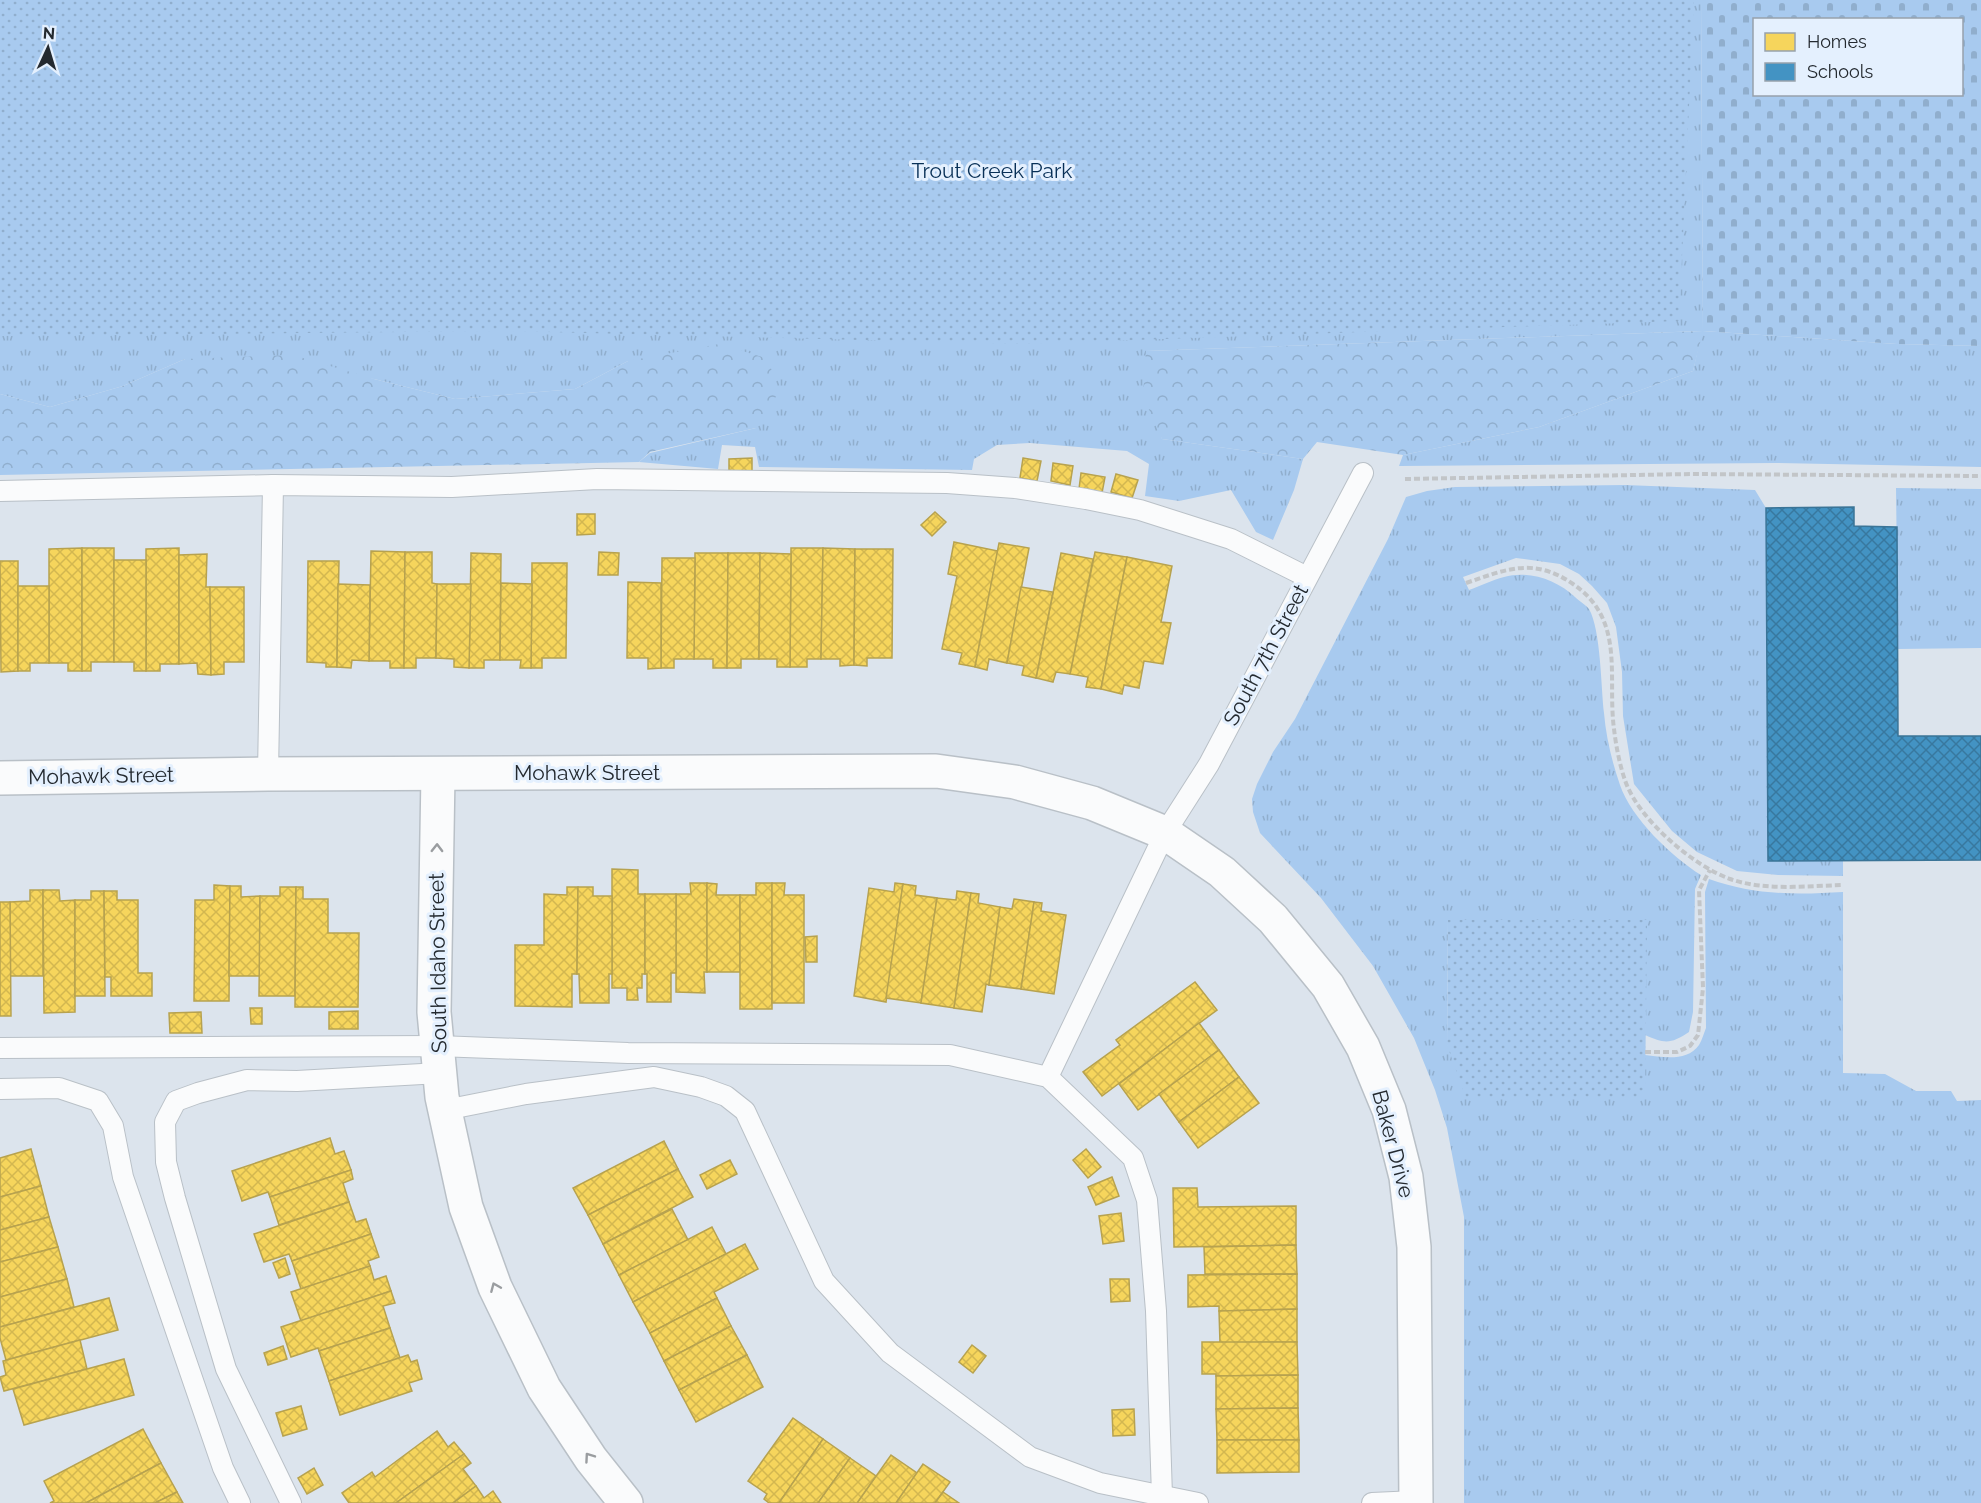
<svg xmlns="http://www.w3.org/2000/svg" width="1981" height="1503" font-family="Raleway,sans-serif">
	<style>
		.grass { fill: url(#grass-tufts) }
		.forest { fill: url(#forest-crowns) }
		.cemetery { fill: url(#cemetery-stones); fill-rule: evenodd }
		.park { fill: url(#park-dots) }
		.homes { fill: url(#homes-cross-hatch); stroke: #b7a24f; stroke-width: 1.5 }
		.schools { fill: url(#schools-cross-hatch); stroke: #3a7497; stroke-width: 1.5 }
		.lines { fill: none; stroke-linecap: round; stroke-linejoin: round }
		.lane-casing { stroke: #b9c0c7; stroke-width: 22 }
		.street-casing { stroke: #b9c0c7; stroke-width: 36 }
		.path { stroke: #c2c5c8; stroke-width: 4; stroke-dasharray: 6 3; stroke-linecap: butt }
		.lane { stroke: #fafbfc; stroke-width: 20 }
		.street { stroke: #fafbfc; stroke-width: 33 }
		.oneway { stroke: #9a9da0 }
		.labels { text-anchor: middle; stroke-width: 6; stroke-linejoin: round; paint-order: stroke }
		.park-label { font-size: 21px; fill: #083057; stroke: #e4f0fe }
		.street-label { font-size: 21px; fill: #242a30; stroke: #e4f0fe }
	</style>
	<defs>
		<pattern id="grass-tufts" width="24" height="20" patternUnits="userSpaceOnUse" patternTransform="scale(1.5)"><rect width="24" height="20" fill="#a8caef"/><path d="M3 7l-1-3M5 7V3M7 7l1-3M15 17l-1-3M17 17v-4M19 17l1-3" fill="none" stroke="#90aecd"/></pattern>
		<pattern id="forest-crowns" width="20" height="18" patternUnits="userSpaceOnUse" patternTransform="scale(1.5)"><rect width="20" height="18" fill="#a8caef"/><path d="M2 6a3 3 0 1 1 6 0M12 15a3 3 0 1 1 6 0" fill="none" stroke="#90aecd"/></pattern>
		<pattern id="cemetery-stones" width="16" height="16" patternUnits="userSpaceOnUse" patternTransform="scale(1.5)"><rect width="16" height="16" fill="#a8caef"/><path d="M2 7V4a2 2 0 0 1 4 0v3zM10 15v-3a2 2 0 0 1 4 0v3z" fill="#90aecd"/></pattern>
		<pattern id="park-dots" width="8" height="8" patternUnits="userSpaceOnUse" patternTransform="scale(1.5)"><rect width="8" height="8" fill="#a8caef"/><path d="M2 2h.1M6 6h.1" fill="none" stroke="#90aecd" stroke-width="1.8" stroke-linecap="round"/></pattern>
		<pattern id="homes-cross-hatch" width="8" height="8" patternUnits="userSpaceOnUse" patternTransform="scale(1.5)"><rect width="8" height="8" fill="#f6d55c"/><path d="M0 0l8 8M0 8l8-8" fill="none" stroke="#d3b750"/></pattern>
		<pattern id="schools-cross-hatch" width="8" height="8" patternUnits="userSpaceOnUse" patternTransform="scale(1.5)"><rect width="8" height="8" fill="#4393c3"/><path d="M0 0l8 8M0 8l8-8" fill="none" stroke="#38789f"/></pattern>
	</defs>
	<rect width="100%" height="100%" fill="#dce4ed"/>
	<g class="grass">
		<polygon points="0,0 1701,0 1703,331 1897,344 1981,346 1981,467 1775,463 1399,466 1403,455 1539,427 1693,371 1702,331 1146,351 1162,439 1303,459 1294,490 1273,540 1256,532 1231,490 1179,501 1145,496 1149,464 1127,451 1030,443 997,445 974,459 972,470 759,467 755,447 722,445 718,469 639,462 650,453 756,428 628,361 575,389 455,399 374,379 185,359 123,386 50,407 0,394"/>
		<path d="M1625,485L1755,490L1766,508L1768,861H1843V876L1778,875L1737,871L1697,852L1672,831L1634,784L1623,716L1622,672L1616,627L1607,603L1592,586L1579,574L1560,564L1516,558L1463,577L1469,590C1480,586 1492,580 1504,577C1529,570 1557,580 1575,597C1579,601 1586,605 1589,609C1601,630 1601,688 1604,713C1606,737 1612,762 1620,785C1631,818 1672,857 1701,875L1695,889L1693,1012L1689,1032C1671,1044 1665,1044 1645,1035L1646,920H1448L1447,1045L1644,1097L1645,1055C1663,1057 1687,1062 1699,1045C1702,1040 1704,1033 1706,1028L1705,892L1709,879C1753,895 1796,895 1843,892V1073L1885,1074L1916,1091H1951L1957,1101L1981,1100V1503H1464V1217L1447,1128L1435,1090L1414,1038L1373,966L1321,898L1260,833L1253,812L1252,799L1257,784L1273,752L1295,719L1388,539L1406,497L1427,491L1455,487Z"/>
		<polygon points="1896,488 1981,489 1981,648 1898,649"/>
	</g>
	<g class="forest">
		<polygon points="1703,331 1693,371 1539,427 1403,455 1317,442 1303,459 1162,439 1143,396 1146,351"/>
		<polygon points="719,344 769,359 777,395 756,428 650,452 639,462 0,475 0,394 50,407 123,386 185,359 293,355 374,379 455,399 575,389 628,361"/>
	</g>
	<path class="cemetery" d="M1701,0H1981V346L1897,344L1703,331ZM1754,20H1962V94H1754Z"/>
	<g class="park">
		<polygon points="0,0 1694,0 1679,321 1020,344 507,331 0,336"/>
		<polygon points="1448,920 1647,920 1645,1097 1466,1098 1447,1045"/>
	</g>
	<g class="homes">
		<polygon points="752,458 752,472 729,472 729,459"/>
		<polygon points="1023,458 1041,461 1037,481 1020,478"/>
		<polygon points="1053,463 1073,466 1070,485 1051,481"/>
		<polygon points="1081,473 1105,477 1102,493 1079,489"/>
		<polygon points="1116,474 1138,480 1132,498 1111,492"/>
		<polygon points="935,512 946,522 932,536 921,525"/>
		<polygon points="577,514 595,514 595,534 577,535"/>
		<polygon points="954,542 998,551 975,667 959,664 962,653 942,649 957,576 948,574"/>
		<polygon points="999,543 1029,548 1007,663 989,659 987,670 975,667"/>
		<polygon points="82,548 82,671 68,671 68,663 49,663 49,549"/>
		<polygon points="82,548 114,548 114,662 91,662 91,671 82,671"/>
		<polygon points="179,548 179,664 160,664 160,671 146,671 146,549"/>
		<polygon points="791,548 823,548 821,659 807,659 807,667 790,667"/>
		<polygon points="823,548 855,549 854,665 840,666 840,659 821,659"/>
		<polygon points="855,549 893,549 892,658 867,658 867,666 854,665"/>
		<polygon points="371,551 405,552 404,668 390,668 390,661 369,661"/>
		<polygon points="405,552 432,552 432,583 437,584 436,658 416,658 416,668 404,668"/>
		<polygon points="599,552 619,553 618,575 598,575"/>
		<polygon points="1095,552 1127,557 1101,689 1086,687 1088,677 1070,674"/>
		<polygon points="471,553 501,554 500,660 484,660 484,668 469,668"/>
		<polygon points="695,553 728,553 727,668 713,668 713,659 694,659"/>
		<polygon points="728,553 760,553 759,659 741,659 741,668 727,668"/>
		<polygon points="760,553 791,554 790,667 777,667 777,659 759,659"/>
		<polygon points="1061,553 1093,559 1070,674 1056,672 1053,682 1036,678"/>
		<polygon points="207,554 206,587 210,587 211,675 198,674 197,663 179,664 179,555"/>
		<polygon points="1127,557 1172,566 1161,622 1171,623 1163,664 1144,661 1139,688 1124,685 1122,694 1101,689"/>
		<polygon points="662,558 695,558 694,659 674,659 674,668 661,668"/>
		<polygon points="114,560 146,560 146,671 134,671 134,662 114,662"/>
		<polygon points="0,561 18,561 18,671 1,672"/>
		<polygon points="308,561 339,561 337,667 326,667 326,663 307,662"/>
		<polygon points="532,563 567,563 566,658 542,658 542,668 531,668"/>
		<polygon points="628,582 661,583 661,668 648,669 648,658 627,658"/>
		<polygon points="501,583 532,584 531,668 520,668 521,660 500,660"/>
		<polygon points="338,584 370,585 369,661 352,660 351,668 337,667"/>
		<polygon points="437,584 471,584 469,668 454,667 454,659 436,658"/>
		<polygon points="18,586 49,586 49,663 30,663 30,671 18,671"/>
		<polygon points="210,587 244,587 244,662 224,662 224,674 211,675"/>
		<polygon points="1021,587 1053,592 1036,678 1022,675 1024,666 1007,663"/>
		<polygon points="612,869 638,870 638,894 645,894 645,974 642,974 642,988 637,988 638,1000 627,1000 627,988 612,988"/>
		<polygon points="690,883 707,883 707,972 704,972 705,993 676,992 676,894 691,894"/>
		<polygon points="707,883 717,884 716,895 740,895 740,972 707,972"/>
		<polygon points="756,883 772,883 772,1009 740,1009 740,895 756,895"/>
		<polygon points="772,883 785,883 784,895 804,895 804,1003 772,1003"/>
		<polygon points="895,883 903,884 886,1002 854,996 869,888 894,892"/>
		<polygon points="903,884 916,886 915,895 937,898 921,1003 886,998"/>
		<polygon points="214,885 230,886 229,1001 194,1001 195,900 214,900"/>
		<polygon points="230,886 241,886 241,897 260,896 260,976 229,976"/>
		<polygon points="280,887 296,887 295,996 259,996 260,896 280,896"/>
		<polygon points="296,887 303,887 303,899 328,899 328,933 359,933 358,1007 295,1007"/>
		<polygon points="567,887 578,887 577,974 572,974 572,1007 515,1006 515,945 544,945 544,894 567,895"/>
		<polygon points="578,887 593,887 593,896 612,896 612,974 609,974 609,1003 580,1003 579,974 577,974"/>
		<polygon points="30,890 43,890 43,976 10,976 10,902 30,901"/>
		<polygon points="43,890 59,890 60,901 75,900 75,1012 44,1013"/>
		<polygon points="91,891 104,891 105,996 75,996 75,900 91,900"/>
		<polygon points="104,891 117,891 117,900 138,900 138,973 152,973 152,996 111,996 111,977 105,977"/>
		<polygon points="957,891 971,893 954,1008 921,1003 937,898 956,900"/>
		<polygon points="971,893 979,894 978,903 1000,907 989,985 986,984 982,1012 954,1008"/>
		<polygon points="645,894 676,894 676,973 671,973 671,1002 647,1002 647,974 645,974"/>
		<polygon points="1014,899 1034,902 1021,989 989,985 1000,907 1012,909"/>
		<polygon points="0,902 10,902 11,1016 0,1016"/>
		<polygon points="1034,902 1042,903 1041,911 1066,915 1054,994 1021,989"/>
		<polygon points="817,936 817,962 806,962 805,937"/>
		<polygon points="1195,982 1217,1010 1102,1096 1083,1072 1120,1045 1116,1040"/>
		<polygon points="250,1008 262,1008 262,1024 251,1024"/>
		<polygon points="358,1011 358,1029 329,1029 329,1012"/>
		<polygon points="201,1012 202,1033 170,1033 169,1013"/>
		<polygon points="1199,1023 1219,1050 1138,1110 1119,1084"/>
		<polygon points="1219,1050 1239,1077 1179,1122 1159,1094"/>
		<polygon points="1239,1077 1259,1103 1198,1148 1179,1122"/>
		<polygon points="330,1138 335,1154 344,1151 351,1170 270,1197 268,1192 242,1201 232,1171"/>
		<polygon points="664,1141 678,1169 588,1215 573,1188"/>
		<polygon points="31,1149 41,1186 0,1197 0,1158"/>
		<polygon points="1086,1149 1101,1167 1088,1178 1073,1160"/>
		<polygon points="730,1160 737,1174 707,1189 700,1175"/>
		<polygon points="678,1169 693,1197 603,1244 588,1215"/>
		<polygon points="351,1170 353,1179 343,1183 349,1202 279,1225 270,1197"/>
		<polygon points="1112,1177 1119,1196 1096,1205 1088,1187"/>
		<polygon points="41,1186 49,1217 0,1230 0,1197"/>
		<polygon points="1173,1188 1197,1188 1198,1207 1296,1206 1296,1245 1174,1247"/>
		<polygon points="349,1202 356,1222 366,1219 371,1234 292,1261 289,1254 264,1262 254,1234"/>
		<polygon points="672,1209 688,1240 619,1275 603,1244"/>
		<polygon points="1121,1213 1124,1241 1103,1244 1099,1216"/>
		<polygon points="49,1217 58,1247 0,1262 0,1230"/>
		<polygon points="712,1227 726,1254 633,1302 619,1275"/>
		<polygon points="371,1234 379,1257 368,1261 370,1266 301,1289 292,1261"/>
		<polygon points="745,1244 758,1269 714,1292 717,1298 650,1333 633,1302"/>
		<polygon points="1296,1245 1297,1274 1205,1274 1204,1247"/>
		<polygon points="58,1247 67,1279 0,1297 0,1262"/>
		<polygon points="285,1258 290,1274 279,1278 273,1263"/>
		<polygon points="370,1266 374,1280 386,1276 391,1291 301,1321 291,1292"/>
		<polygon points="1297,1274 1297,1309 1219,1311 1219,1306 1188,1307 1188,1275"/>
		<polygon points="67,1279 74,1307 0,1327 0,1297"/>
		<polygon points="1110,1279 1129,1279 1130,1301 1111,1302"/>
		<polygon points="391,1291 395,1303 383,1306 390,1328 319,1351 318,1348 291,1357 281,1327"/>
		<polygon points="109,1298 118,1330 6,1360 0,1338 0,1327"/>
		<polygon points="717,1298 731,1326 664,1361 650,1333"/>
		<polygon points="1297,1309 1297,1342 1220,1343 1219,1311"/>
		<polygon points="731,1326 747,1355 679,1390 664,1361"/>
		<polygon points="390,1328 400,1358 329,1381 319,1351"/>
		<polygon points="80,1340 87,1369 4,1391 0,1377 6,1375 3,1361"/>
		<polygon points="1202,1342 1297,1342 1298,1375 1216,1376 1216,1374 1202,1374"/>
		<polygon points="972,1345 986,1356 973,1373 959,1362"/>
		<polygon points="283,1346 287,1359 268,1365 264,1353"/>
		<polygon points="408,1355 411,1362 417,1360 422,1379 409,1383 412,1391 340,1415 329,1381"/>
		<polygon points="747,1355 763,1387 696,1422 679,1390"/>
		<polygon points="124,1359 134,1395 24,1425 13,1389"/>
		<polygon points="1298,1375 1298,1408 1216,1409 1216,1376"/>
		<polygon points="301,1406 307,1429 283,1436 276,1413"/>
		<polygon points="1298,1408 1299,1440 1217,1440 1216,1409"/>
		<polygon points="1134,1409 1135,1435 1113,1436 1112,1410"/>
		<polygon points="793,1418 823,1439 779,1503 769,1503 764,1499 767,1494 748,1481"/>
		<polygon points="143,1429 161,1463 86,1503 50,1503 54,1501 44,1481"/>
		<polygon points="437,1431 448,1447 454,1442 464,1454 396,1503 349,1503 342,1493 372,1472 375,1477"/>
		<polygon points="823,1439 850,1458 818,1503 779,1503"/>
		<polygon points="1217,1440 1299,1440 1299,1472 1217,1473"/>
		<polygon points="464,1454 471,1463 463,1469 476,1486 453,1503 396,1503"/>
		<polygon points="891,1455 917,1473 896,1503 857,1503"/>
		<polygon points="850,1458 876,1476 857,1503 818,1503"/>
		<polygon points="161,1463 177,1492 155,1503 86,1503"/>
		<polygon points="923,1464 950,1482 935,1503 896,1503"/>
		<polygon points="314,1468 323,1485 307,1494 298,1478"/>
		<polygon points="476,1486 484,1498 493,1491 501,1503 453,1503"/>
		<polygon points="177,1492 183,1503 155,1503"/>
		<polygon points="943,1492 959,1503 935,1503"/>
	</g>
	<polygon class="schools" points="1854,507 1854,526 1897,527 1898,736 1981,736 1981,860 1768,861 1766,508"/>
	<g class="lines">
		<defs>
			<g id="lane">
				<polyline points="0,491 273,485 452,487 597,479 947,483 1015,488 1086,499 1140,510 1231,539 1307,577"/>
				<polyline points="268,774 273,485"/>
				<polyline points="0,1048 438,1046 628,1053 950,1055 1048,1077 1133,1158 1147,1200 1156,1311 1162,1496"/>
				<polyline points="1048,1077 1165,833 1209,764 1363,473"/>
				<polyline points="0,1089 59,1088 98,1101 113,1126 123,1177 223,1468 240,1503"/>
				<polyline points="445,1110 526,1094 654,1077 701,1087 726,1096 745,1111 824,1281 890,1353 1030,1457 1100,1483 1198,1503"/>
				<polyline points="291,1503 226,1369 175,1198 166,1162 165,1122 176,1101 198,1093 247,1080 297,1081 440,1073"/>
				<polyline points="1372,1503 1416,1501"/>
			</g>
			<g id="street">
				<polyline points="438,774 434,1012 442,1097 466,1207 495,1287 544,1388 591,1459 626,1503"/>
				<polyline points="0,778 268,774 936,771 1015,782 1092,803 1165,833 1222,872 1273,919 1328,986 1363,1047 1389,1110 1406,1177 1414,1247 1416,1503"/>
			</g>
		</defs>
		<use href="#lane" class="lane-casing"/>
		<use href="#street" class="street-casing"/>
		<g class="path">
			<polyline points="1405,479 1692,474 1981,476"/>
			<path d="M1466,583C1507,569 1534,557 1573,584C1626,620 1607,676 1614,729C1616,746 1620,767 1626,783C1640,820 1692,865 1730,879C1764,891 1807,886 1843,885"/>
			<polyline points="1645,1052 1677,1052 1690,1046 1698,1035 1703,988 1699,890 1710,870"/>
		</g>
		<use href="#lane" class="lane"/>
		<use href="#street" class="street"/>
	</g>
	<defs><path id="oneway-chevron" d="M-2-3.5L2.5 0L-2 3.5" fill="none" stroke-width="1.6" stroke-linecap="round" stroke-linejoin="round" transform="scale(1.5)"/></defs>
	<g class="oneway">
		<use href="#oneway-chevron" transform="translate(437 848) rotate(-89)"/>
		<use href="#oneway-chevron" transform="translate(495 1287) rotate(-113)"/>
		<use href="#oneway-chevron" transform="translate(589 1457) rotate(-125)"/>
	</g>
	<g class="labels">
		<g class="park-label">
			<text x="992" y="178">Trout Creek Park</text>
		</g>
		<g class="street-label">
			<text transform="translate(1266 655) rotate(-62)" y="7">South 7th Street</text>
			<text x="587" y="780">Mohawk Street</text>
			<text transform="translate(101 776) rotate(-1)" y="7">Mohawk Street</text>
			<text transform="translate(438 963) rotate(-91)" y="7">South Idaho Street</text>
			<text transform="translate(1393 1144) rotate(75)" y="7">Baker Drive</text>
		</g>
	</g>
	<rect x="1753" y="18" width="210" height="78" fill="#e4f0fe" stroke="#97a1ac" stroke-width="1.5"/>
	<rect x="1765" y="33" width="30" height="18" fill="#f6d55c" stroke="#97a1ac" stroke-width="1.5"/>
	<text x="1807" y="48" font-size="18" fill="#242a30">Homes</text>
	<rect x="1765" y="63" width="30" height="18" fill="#4393c3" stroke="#97a1ac" stroke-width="1.5"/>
	<text x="1807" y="78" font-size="18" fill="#242a30">Schools</text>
	<g transform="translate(48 48) rotate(4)" stroke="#e4f0fe" stroke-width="4.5" paint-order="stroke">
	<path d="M0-4.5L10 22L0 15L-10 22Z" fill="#242a30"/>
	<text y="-9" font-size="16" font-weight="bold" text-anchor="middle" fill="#242a30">N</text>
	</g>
</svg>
